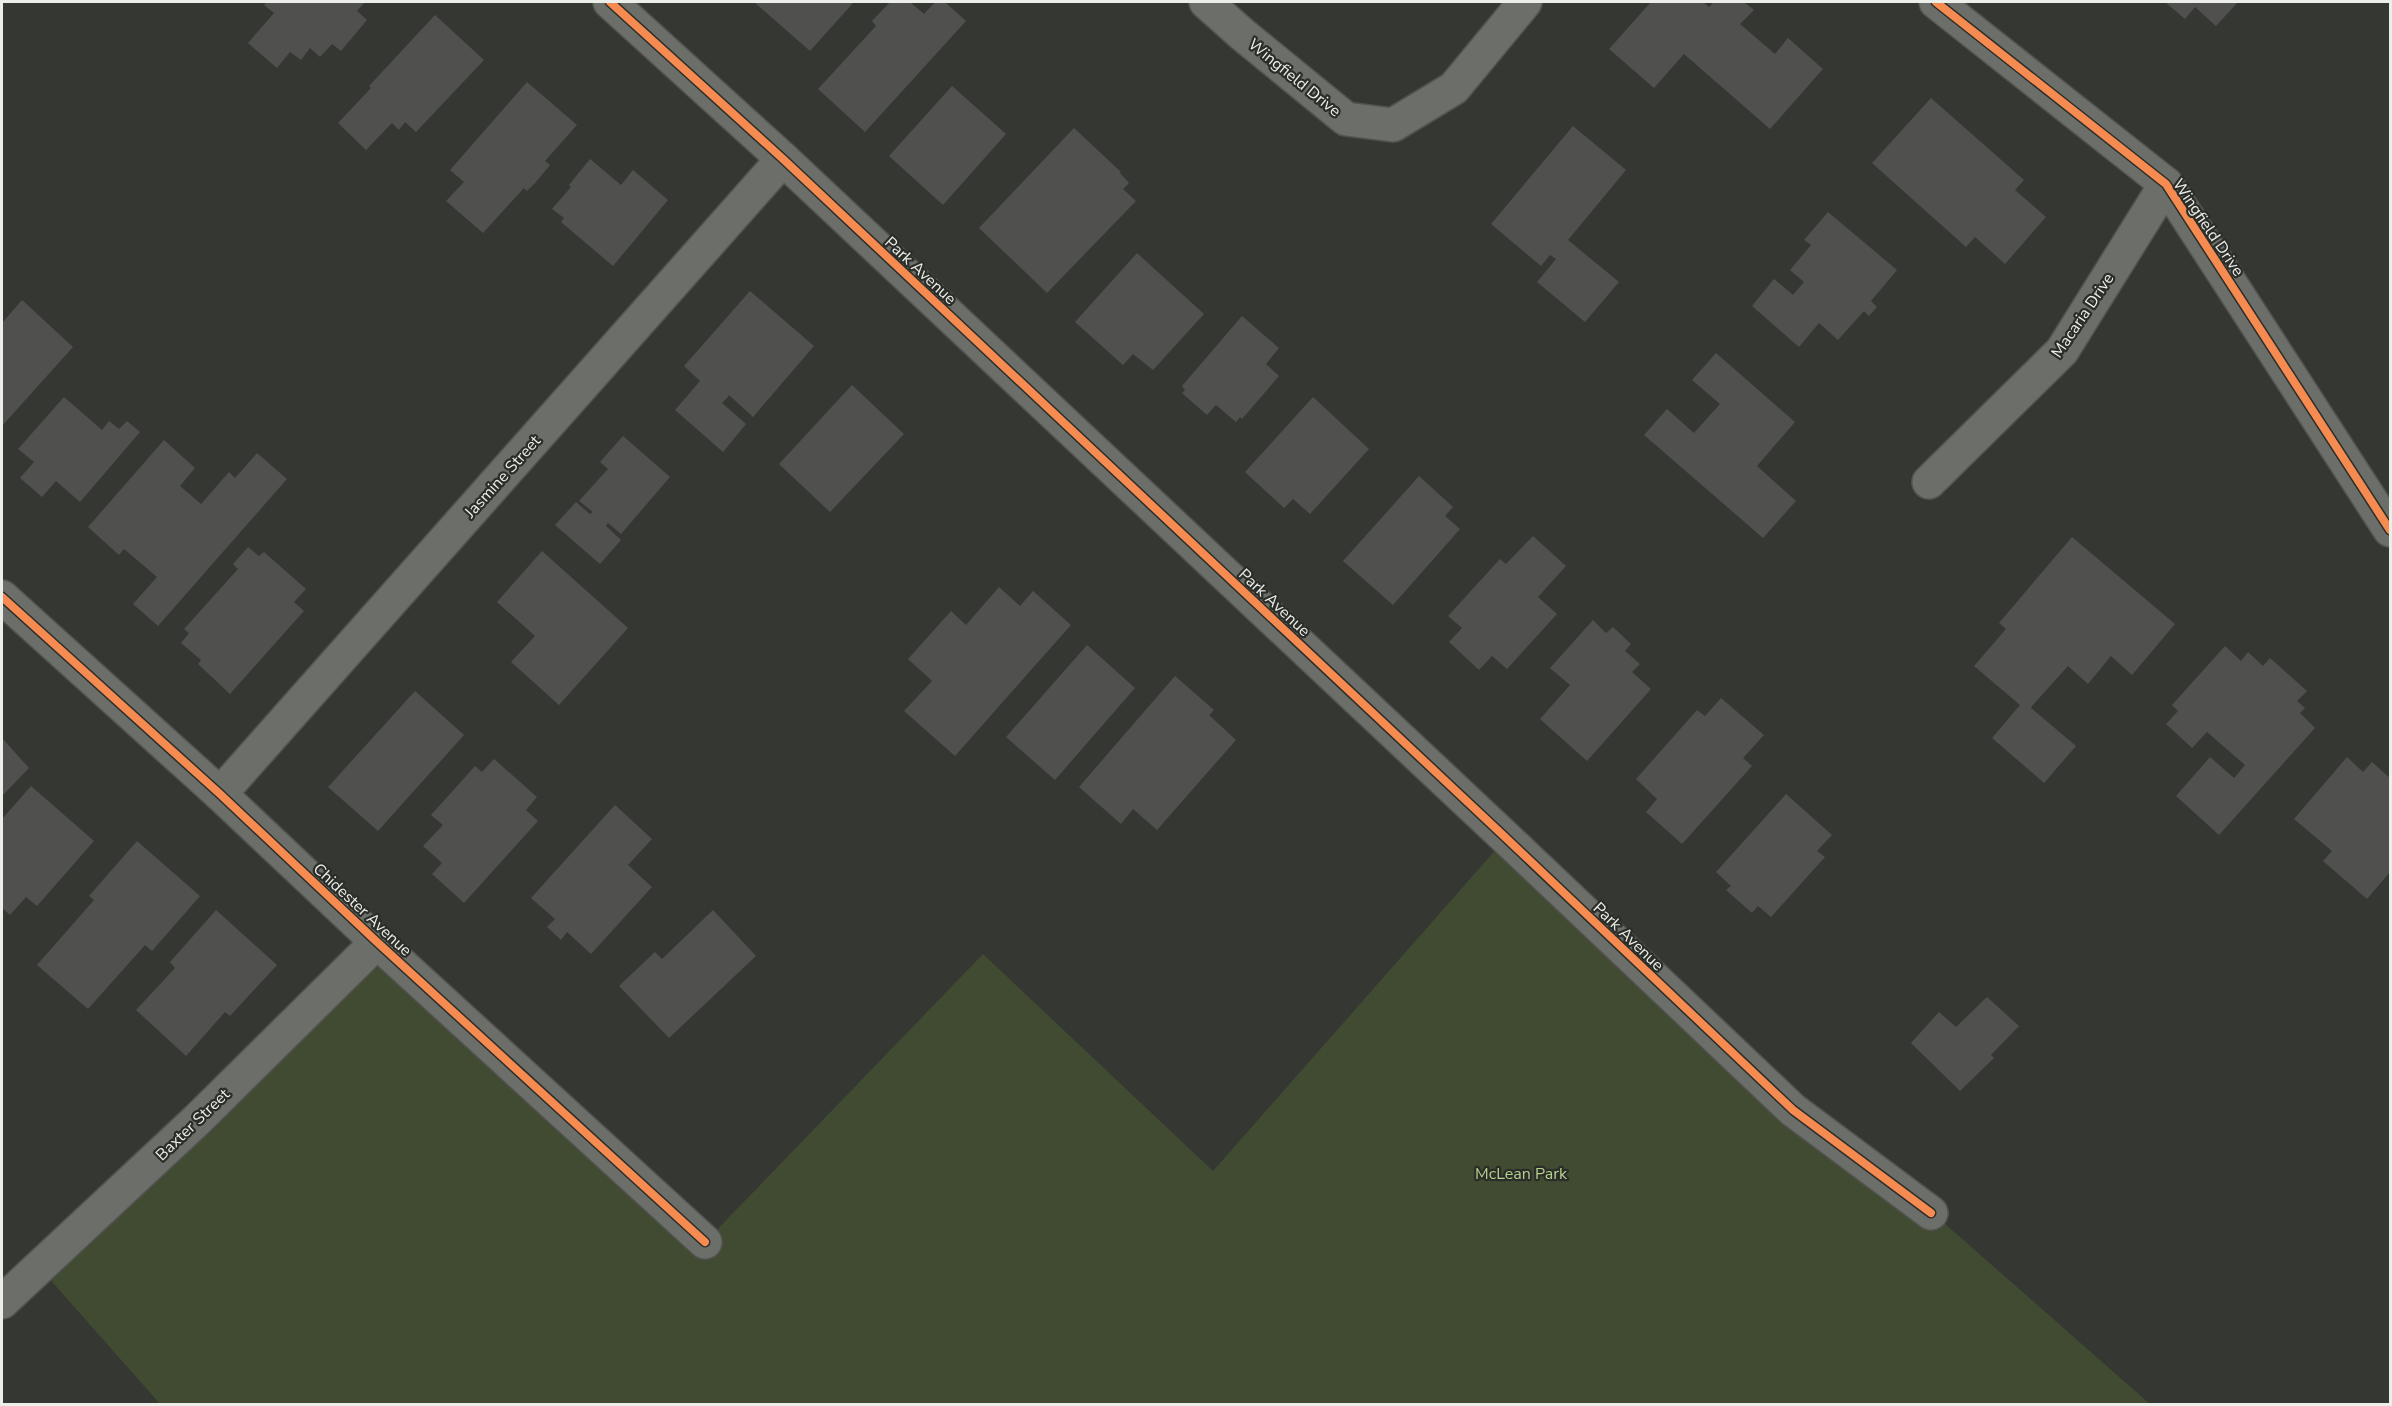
<svg xmlns="http://www.w3.org/2000/svg" width="2392" height="1406" font-family="'Nunito Sans',sans-serif">
	<style>
		.green { fill: #404b32 }
		.building { fill: #50514e }
		.lines { fill: none; stroke-linecap: round; stroke-linejoin: round }
		.minor-casing { stroke: #525351; stroke-width: 36 }
		.minor { stroke: #6c6e69; stroke-width: 33 }
		.cycleway-casing { stroke: #2b2d28; stroke-width: 11 }
		.cycleway { stroke: #f68b52; stroke-width: 8 }
		.labels { text-anchor: middle; stroke-width: 4.5; stroke-linejoin: round; paint-order: stroke }
		.street-label { font-size: 16px; fill: #eceeea; stroke: #2b2d28 }
		.park-label { font-size: 16px; fill: #b5d18e; stroke: #2b2d28 }
	</style>
	<rect width="100%" height="100%" fill="#353733"/>
	<polygon class="green" points="1506,838 2150,1404 160,1404 39,1267 377,942 705,1242 983,954 1213,1171"/>
	<g class="building">
		<polygon points="267,2 365,2 357,11 367,20 341,51 332,44 320,57 310,48 301,60 290,52 277,68 248,43 274,13 264,5"/>
		<polygon points="754,2 854,2 810,51"/>
		<polygon points="890,2 910,2 924,14 935,2 945,2 966,21 865,132 818,89 876,26 872,21"/>
		<polygon points="1651,2 1703,2 1709,7 1714,2 1744,2 1754,10 1740,24 1775,54 1788,38 1823,69 1770,129 1684,54 1654,88 1609,49"/>
		<polygon points="2165,2 2238,2 2216,26 2195,7 2185,19"/>
		<polygon points="435,15 484,60 416,132 405,122 399,130 392,123 366,150 338,123 371,88 369,86"/>
		<polygon points="527,82 577,125 545,161 550,165 536,182 527,191 524,188 483,233 446,201 464,182 450,170"/>
		<polygon points="952,86 1006,134 943,205 889,156"/>
		<polygon points="1931,98 2024,180 2015,190 2046,217 2005,264 1975,237 1966,247 1872,163"/>
		<polygon points="1573,126 1626,170 1568,240 1619,282 1585,322 1537,282 1556,259 1550,255 1541,266 1491,224"/>
		<polygon points="1074,128 1121,172 1120,173 1129,183 1123,189 1136,201 1047,293 979,228"/>
		<polygon points="590,159 621,185 633,170 668,200 613,266 561,222 564,218 552,209 571,187 569,185"/>
		<polygon points="1828,212 1897,270 1871,301 1877,307 1869,316 1864,311 1838,340 1819,323 1799,347 1752,306 1774,279 1793,295 1804,282 1790,270 1811,245 1804,240"/>
		<polygon points="1137,253 1204,314 1153,370 1133,354 1123,365 1075,322"/>
		<polygon points="750,291 814,346 753,417 729,395 727,398 722,403 746,424 723,452 675,410 700,381 684,366"/>
		<polygon points="22,300 73,347 2,426 2,323"/>
		<polygon points="1242,316 1279,348 1266,364 1279,376 1242,419 1240,417 1236,422 1216,405 1207,415 1182,393 1185,390 1182,386"/>
		<polygon points="1716,353 1795,422 1757,466 1796,501 1763,538 1644,435 1667,409 1694,433 1720,404 1692,380"/>
		<polygon points="852,385 904,434 830,512 779,464"/>
		<polygon points="64,397 102,430 109,421 119,429 127,421 140,432 80,502 56,481 42,497 20,478 34,462 18,449"/>
		<polygon points="1313,397 1369,449 1310,514 1293,499 1284,508 1245,472"/>
		<polygon points="623,436 670,477 621,534 608,523 606,526 621,540 600,564 555,525 576,502 590,514 593,512 579,501 608,469 600,462"/>
		<polygon points="164,440 195,468 180,486 201,504 229,472 235,478 257,453 287,479 158,626 133,604 157,577 124,549 119,555 88,527"/>
		<polygon points="1419,476 1453,507 1445,516 1460,529 1393,605 1343,561"/>
		<polygon points="1533,536 1566,566 1538,597 1557,614 1507,669 1492,656 1479,670 1449,642 1462,628 1448,616 1500,559 1506,564"/>
		<polygon points="2072,537 2175,624 2132,675 2111,656 2088,684 2068,666 2032,706 2031,708 2076,746 2044,783 1992,738 2020,705 1974,666 2006,629 1999,623"/>
		<polygon points="248,547 259,556 264,552 306,589 294,602 304,611 230,694 198,664 201,660 181,643 189,633 184,629 238,569 233,564"/>
		<polygon points="542,551 628,628 559,705 511,662 535,636 497,602"/>
		<polygon points="999,587 1020,606 1033,591 1071,625 955,756 904,711 932,681 908,659 951,611 966,625"/>
		<polygon points="1593,620 1606,633 1613,627 1631,644 1625,651 1640,664 1632,672 1651,689 1587,761 1540,719 1570,685 1550,668"/>
		<polygon points="1087,645 1135,688 1055,780 1006,737"/>
		<polygon points="2225,646 2241,661 2248,652 2263,666 2270,658 2307,691 2297,701 2305,708 2300,713 2315,728 2219,835 2176,796 2210,757 2234,778 2245,765 2207,732 2192,748 2166,724 2178,711 2172,705"/>
		<polygon points="1175,676 1214,710 1209,715 1236,740 1157,830 1133,809 1121,824 1079,787"/>
		<polygon points="415,691 464,735 378,831 328,787"/>
		<polygon points="1721,698 1764,735 1743,758 1752,766 1682,844 1646,812 1657,799 1636,779 1697,710 1705,716"/>
		<polygon points="2,738 29,768 2,796"/>
		<polygon points="2347,757 2363,772 2372,762 2390,778 2390,872 2367,899 2323,861 2332,851 2294,819"/>
		<polygon points="494,759 537,797 526,810 538,821 464,903 432,874 442,863 423,846 443,825 431,815 475,766 482,772"/>
		<polygon points="31,786 94,841 37,906 26,897 10,915 2,908 2,819"/>
		<polygon points="1786,794 1832,835 1817,851 1825,857 1771,917 1758,906 1752,913 1726,890 1731,886 1716,872"/>
		<polygon points="615,805 652,839 628,865 652,887 591,954 567,932 561,940 547,927 555,919 531,898"/>
		<polygon points="137,841 200,896 152,951 145,945 88,1009 37,965 94,900 89,896"/>
		<polygon points="216,910 277,965 230,1016 225,1012 186,1056 136,1010 175,968 170,962"/>
		<polygon points="713,910 756,956 669,1038 619,986 655,952 662,959"/>
		<polygon points="1987,997 2019,1026 1991,1055 1994,1058 1960,1091 1911,1043 1939,1012 1956,1027"/>
	</g>
	<g class="lines">
		<defs>
			<g id="minor">
				<polyline points="610,2 783,159 1506,838 1793,1110 1931,1213"/>
				<polyline points="1206,2 1242,34 1346,119 1393,125 1454,88 1525,2"/>
				<polyline points="1936,2 2166,184 2390,530"/>
				<polyline points="1929,482 2062,351 2166,184"/>
				<polyline points="2,597 220,794 377,942 705,1242"/>
				<polyline points="220,794 783,159"/>
				<polyline points="2,1302 197,1120 377,942"/>
			</g>
		</defs>
		<use href="#minor" class="minor-casing"/>
		<use href="#minor" class="minor"/>
		<defs>
			<g id="cycleway">
				<polyline points="610,2 783,159 1506,838 1793,1110 1931,1213"/>
				<polyline points="1936,2 2166,184 2390,530"/>
				<polyline points="2,597 220,794 377,942 705,1242"/>
			</g>
		</defs>
		<use href="#cycleway" class="cycleway-casing"/>
		<use href="#cycleway" class="cycleway"/>
	</g>
	<g class="labels">
		<g class="street-label">
			<text transform="translate(1295 77) rotate(39)" y="6">Wingfield Drive</text>
			<text transform="translate(2209 227) rotate(56)" y="6">Wingfield Drive</text>
			<text transform="translate(921 270) rotate(43)" y="6">Park Avenue</text>
			<text transform="translate(2082 315) rotate(-56)" y="6">Macaria Drive</text>
			<text transform="translate(502 476) rotate(-48)" y="6">Jasmine Street</text>
			<text transform="translate(1275 602) rotate(43)" y="6">Park Avenue</text>
			<text transform="translate(363 909) rotate(43)" y="6">Chidester Avenue</text>
			<text transform="translate(1629 936) rotate(44)" y="6">Park Avenue</text>
			<text transform="translate(192 1124) rotate(-44)" y="6">Baxter Street</text>
		</g>
		<g class="park-label">
			<text x="1521" y="1179">McLean Park</text>
		</g>
	</g>
	<rect width="2392" height="1406" fill="none" stroke="#eceeea" stroke-width="6"/>
</svg>
